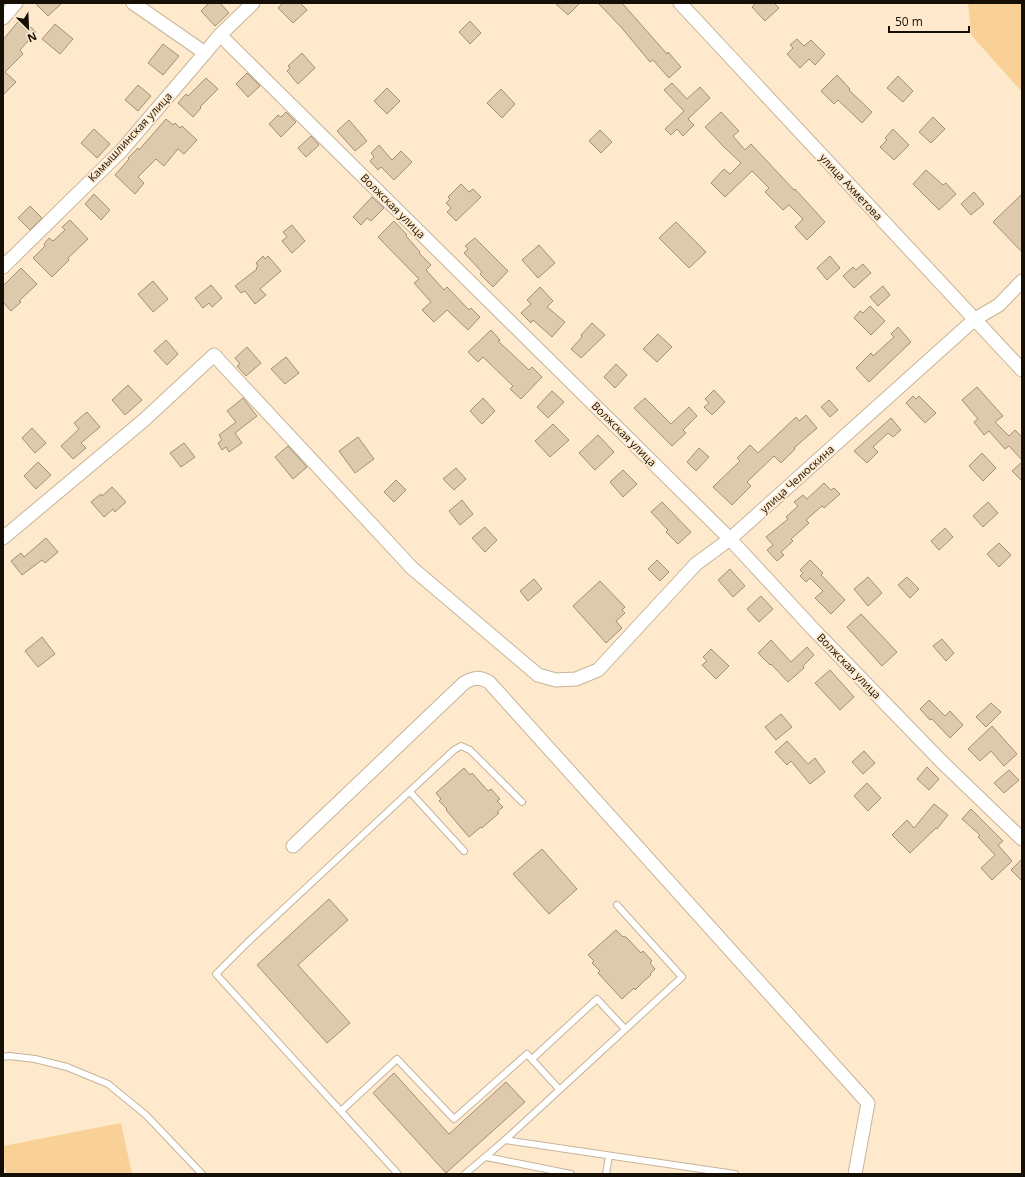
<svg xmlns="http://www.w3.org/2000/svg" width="1025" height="1177" font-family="'Open Sans',sans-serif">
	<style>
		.green { fill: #f9d196 }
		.building { fill: #ddcaad; stroke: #a29074 }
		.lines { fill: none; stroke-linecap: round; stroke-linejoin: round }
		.service-casing { stroke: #c7b498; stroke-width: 8 }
		.minor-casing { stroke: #c7b498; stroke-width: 15 }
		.service { stroke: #fff; stroke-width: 6 }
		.minor { stroke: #fff; stroke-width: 13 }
		.labels { text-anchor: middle; stroke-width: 3.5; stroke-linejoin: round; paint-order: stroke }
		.street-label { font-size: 11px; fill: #160f06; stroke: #fee9cc }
	</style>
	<rect width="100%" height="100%" fill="#fee9cc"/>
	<g class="green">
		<polygon points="968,3 1022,3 1022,92 971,35"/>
		<polygon points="121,1123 132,1174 6,1174 3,1161 3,1146"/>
	</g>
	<g class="building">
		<polygon points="35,3 62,3 48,16"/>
		<polygon points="209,3 220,3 229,13 215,26 201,11"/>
		<polygon points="283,3 300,3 307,10 293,23 278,8"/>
		<polygon points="555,3 580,3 568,15"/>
		<polygon points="598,3 622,3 667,54 668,52 681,67 669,78 653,60 650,62 621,27"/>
		<polygon points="756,3 774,3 779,8 765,21 752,7"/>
		<polygon points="21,18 36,32 20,50 23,54 5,72 16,82 3,95 3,40"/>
		<polygon points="470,21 481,33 470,44 459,32"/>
		<polygon points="55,24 73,39 60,54 42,39"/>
		<polygon points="797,39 804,46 811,40 825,54 815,65 809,59 800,68 787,54 793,48 790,45"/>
		<polygon points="163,44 179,56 163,75 148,63"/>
		<polygon points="302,53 315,68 298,84 287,71 290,68 288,66"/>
		<polygon points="247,73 260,86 248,97 236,84"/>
		<polygon points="837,75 850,89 849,90 872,112 862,123 838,100 834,104 821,91"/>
		<polygon points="898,76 913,91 903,102 887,88"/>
		<polygon points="206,78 218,89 200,107 201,108 193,117 178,103 186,94 188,96"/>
		<polygon points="672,83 687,99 700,87 710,98 688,119 694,125 683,136 677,129 671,135 665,129 684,111 664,90"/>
		<polygon points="138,85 151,96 138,111 125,100"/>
		<polygon points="387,88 400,101 387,114 374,101"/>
		<polygon points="501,89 515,104 502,118 487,103"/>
		<polygon points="286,112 296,122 281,137 269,124 278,115 281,117"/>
		<polygon points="721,112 739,131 733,136 745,150 751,144 794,190 795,189 825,222 807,240 795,227 803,219 789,205 783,210 765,192 769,188 752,171 725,197 711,183 724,169 730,174 741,163 725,148 705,127"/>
		<polygon points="933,117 945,129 931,143 919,132"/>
		<polygon points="166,119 173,125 175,123 180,128 182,126 197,140 184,154 178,149 164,166 156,159 138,177 144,183 135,194 115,175 129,159 128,158 138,148 139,150"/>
		<polygon points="349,120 367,141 355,151 337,131"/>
		<polygon points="94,129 110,144 97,158 81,143"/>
		<polygon points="893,129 909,145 894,160 880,147 887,140 885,138"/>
		<polygon points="600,130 612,142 601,153 589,141"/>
		<polygon points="311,136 319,145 306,157 298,148"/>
		<polygon points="379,145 392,160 401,151 412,162 394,180 381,167 378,170 370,161 374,157 371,153"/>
		<polygon points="926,170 943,185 946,183 956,194 939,210 913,184"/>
		<polygon points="461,184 469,192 473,189 481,197 456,221 447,212 451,208 446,203 450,199 448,197"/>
		<polygon points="974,192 984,204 971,215 961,204"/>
		<polygon points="94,194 110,210 101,220 85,204"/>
		<polygon points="1022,194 1022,252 993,222"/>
		<polygon points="372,197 384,208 371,221 367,218 361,225 353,217"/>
		<polygon points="30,206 42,218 30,230 18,218"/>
		<polygon points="70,220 88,239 68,258 69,260 52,277 33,258 45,246 44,244 49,238 53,241 65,230 62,227"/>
		<polygon points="394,221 407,235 406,236 420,252 419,253 431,265 426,270 444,290 447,287 469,310 471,308 480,317 468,330 447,310 434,322 422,310 431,302 414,283 419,279 378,237"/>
		<polygon points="676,222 706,252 689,268 659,238"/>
		<polygon points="292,225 305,241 292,253 282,241 287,237 283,232"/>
		<polygon points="475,238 508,271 493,287 480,274 482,272 464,253 468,249 465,246"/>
		<polygon points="539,245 555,263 538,278 522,260"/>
		<polygon points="263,256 265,259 268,256 281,271 260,289 266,295 255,304 245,291 241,293 235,286 257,269 256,268 258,266 256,263"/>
		<polygon points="830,256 840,268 827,280 817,268"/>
		<polygon points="863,264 871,273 854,288 843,276 853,267 856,270"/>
		<polygon points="21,268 37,284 19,301 21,302 11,311 3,302 3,286"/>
		<polygon points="153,281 168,299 153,312 138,294"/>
		<polygon points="211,285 222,298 212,307 209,303 203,308 195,298"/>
		<polygon points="883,286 890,295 878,306 870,297"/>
		<polygon points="540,287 553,301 547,307 565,322 552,337 533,320 531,323 521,313 531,304 527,300"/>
		<polygon points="870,306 885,321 871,335 854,318 860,311 863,313"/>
		<polygon points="592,323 605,335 581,358 571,349 582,337 581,335"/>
		<polygon points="898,327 911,342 869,382 856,368 871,353 873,356 894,337 891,334"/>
		<polygon points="491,330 500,340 498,341 529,370 532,367 542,377 521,399 510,389 513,386 483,357 478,362 468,352"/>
		<polygon points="658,334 672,347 657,362 643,349"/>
		<polygon points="166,340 178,354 167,365 154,351"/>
		<polygon points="247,347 261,363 246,376 237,366 240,364 235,358"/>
		<polygon points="286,357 299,373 285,384 271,369"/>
		<polygon points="616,364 627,375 615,388 604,377"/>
		<polygon points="128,385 142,400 125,415 112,400"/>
		<polygon points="977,387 1003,416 995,422 1009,436 1015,430 1022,437 1022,460 1009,446 1005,449 989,431 984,435 974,422 978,419 962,400"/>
		<polygon points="714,390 725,402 712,415 704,407 709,403 705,399"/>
		<polygon points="552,391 564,402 548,418 537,407"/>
		<polygon points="913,396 916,399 919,396 936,413 925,423 906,403"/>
		<polygon points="243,398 257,416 235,433 242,443 229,452 226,447 222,450 218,443 222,440 219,435 236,422 227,411"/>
		<polygon points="483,398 495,411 482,424 470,411"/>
		<polygon points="645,398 671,424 689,407 697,416 683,430 686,433 672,446 634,408"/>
		<polygon points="829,400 838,410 830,417 821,407"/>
		<polygon points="87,412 100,427 81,443 86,448 73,459 61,446 79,429 74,423"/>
		<polygon points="806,415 817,428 794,448 795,449 781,463 774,456 747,482 751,486 732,505 713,487 740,461 737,458 750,445 758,453 796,417 799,421"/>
		<polygon points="891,418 901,430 893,437 888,433 873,447 878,452 867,463 854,451"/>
		<polygon points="553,424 569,440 550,457 535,441"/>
		<polygon points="32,428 46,443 35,453 22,438"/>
		<polygon points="598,435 614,452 595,470 579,453"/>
		<polygon points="358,437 374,459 355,473 339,451"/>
		<polygon points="184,443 195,457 181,467 170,453"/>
		<polygon points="288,446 307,467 293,479 275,457"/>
		<polygon points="699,448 709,457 696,471 687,462"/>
		<polygon points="982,453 996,468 983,481 969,466"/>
		<polygon points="38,462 51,475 36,489 24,476"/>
		<polygon points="1022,462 1022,481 1012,471"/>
		<polygon points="456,468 466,479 454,490 443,479"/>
		<polygon points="623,470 637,484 623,497 610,482"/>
		<polygon points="396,480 406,490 394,502 384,492"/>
		<polygon points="824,483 831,490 834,488 840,494 824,508 822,506 806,520 809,523 791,539 793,541 781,552 784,555 777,561 767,550 773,545 766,537 788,519 786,517 798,506 794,502 803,495 807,499"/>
		<polygon points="112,487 126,502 115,512 113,509 104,517 91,502 101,494 102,496"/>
		<polygon points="462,500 473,514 460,525 449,511"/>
		<polygon points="662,502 691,532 678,544 666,532 668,530 651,512"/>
		<polygon points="988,502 998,513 983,527 973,516"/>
		<polygon points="485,527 497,540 485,552 472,538"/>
		<polygon points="945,528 953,537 939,550 931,541"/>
		<polygon points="46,538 58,552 45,563 42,560 22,575 11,561 21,553 24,557"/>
		<polygon points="999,543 1011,555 999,567 987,554"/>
		<polygon points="657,560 669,572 660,581 648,569"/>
		<polygon points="810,560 823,573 821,575 845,600 831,614 815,598 823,591 810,578 806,582 800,576 803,573 800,570"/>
		<polygon points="730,569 745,586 733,597 718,580"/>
		<polygon points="868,577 882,593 868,606 854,589"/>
		<polygon points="907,577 919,589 910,598 898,585"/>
		<polygon points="534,579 542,589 528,601 520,591"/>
		<polygon points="600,581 625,607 622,610 625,613 616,621 622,628 606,643 573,606"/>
		<polygon points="761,596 773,609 759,622 747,609"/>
		<polygon points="861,614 897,652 882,666 847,627"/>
		<polygon points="42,637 55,654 38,667 25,651"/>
		<polygon points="942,639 954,653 946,661 933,646"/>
		<polygon points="771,640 791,662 807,647 814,655 803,666 804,668 788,682 771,664 770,665 758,653"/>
		<polygon points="711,649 729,666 716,679 702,665 707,661 703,657"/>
		<polygon points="830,670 854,697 840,710 815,683"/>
		<polygon points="929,700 945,716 950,711 963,725 950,738 932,719 930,720 920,709"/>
		<polygon points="991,703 1001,712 986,727 976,717"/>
		<polygon points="781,714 792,727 776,740 765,727"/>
		<polygon points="992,726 1017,754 1004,766 991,751 980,761 968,749"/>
		<polygon points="787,741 808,764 815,758 825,772 810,784 791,761 787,765 775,752"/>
		<polygon points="864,751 875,763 863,774 852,762"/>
		<polygon points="927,767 939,779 929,790 917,779"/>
		<polygon points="464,768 470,775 472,773 488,791 491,789 500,799 497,801 503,807 497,812 499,813 482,828 481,827 469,837 446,810 447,809 439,801 441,799 436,793"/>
		<polygon points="1009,770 1019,780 1004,793 994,783"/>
		<polygon points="867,783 881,798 868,811 854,796"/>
		<polygon points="934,804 948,815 937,829 936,828 910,853 892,835 907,820 914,828"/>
		<polygon points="971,809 1003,841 998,845 1012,861 992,880 981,868 995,855 978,837 980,835 962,819"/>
		<polygon points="542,849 577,889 549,914 513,874"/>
		<polygon points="1022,859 1022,881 1011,870"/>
		<polygon points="329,899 348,920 298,965 350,1023 327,1043 257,965"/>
		<polygon points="616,930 623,937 624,936 627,938 641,953 643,951 652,961 650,963 655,969 650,974 651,975 643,982 635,990 634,988 622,999 598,973 600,971 592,963 594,961 588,955"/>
		<polygon points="394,1073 449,1134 506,1082 525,1102 446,1173 373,1093"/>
	</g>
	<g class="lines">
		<defs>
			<g id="service">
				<polyline points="410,792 464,851"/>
				<polyline points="3,1057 9,1056 35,1059 67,1067 108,1084 146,1115 202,1174"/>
				<polyline points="532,1059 597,999 625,1029"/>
				<polyline points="341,1111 397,1059 454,1119 527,1054 559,1089"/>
				<polyline points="505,1140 735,1174"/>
				<polyline points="486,1157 571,1174"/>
				<polyline points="398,1174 216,974 248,942 454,750 461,746 470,750 522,802"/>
				<polyline points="465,1174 505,1140 682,977 617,905"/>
				<polyline points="606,1174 609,1156"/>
			</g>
			<g id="minor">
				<polyline points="133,3 205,53"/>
				<polyline points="680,3 1022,370"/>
				<polyline points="3,18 16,3"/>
				<polyline points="220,35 730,539 814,630 942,762 1022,839"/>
				<polyline points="3,267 122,150 205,53 220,35 253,3"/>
				<polyline points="3,538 144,420 214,355 412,568 538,675 556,680 576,679 598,670 696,564 730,539 975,319 999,305 1022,281"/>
				<path d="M293,846L464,683C474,677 479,677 489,682L868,1103L855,1174"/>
			</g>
		</defs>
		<use href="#service" class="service-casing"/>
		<use href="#minor" class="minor-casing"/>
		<use href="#service" class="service"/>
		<use href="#minor" class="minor"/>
	</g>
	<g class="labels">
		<g class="street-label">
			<text transform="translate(130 137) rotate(-47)" y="4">Камышлинская улица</text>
			<text transform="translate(851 187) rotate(47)" y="4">улица Ахметова</text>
			<text transform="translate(393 206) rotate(45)" y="4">Волжская улица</text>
			<text transform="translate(624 434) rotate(45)" y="4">Волжская улица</text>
			<text transform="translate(797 479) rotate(-42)" y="4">улица Челюскина</text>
			<text transform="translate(849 666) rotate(46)" y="4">Волжская улица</text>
		</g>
	</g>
	<rect width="1025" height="1177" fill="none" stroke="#160f06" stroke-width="8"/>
	<g transform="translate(28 28) rotate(156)" stroke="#fee9cc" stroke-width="3" paint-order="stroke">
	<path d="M0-3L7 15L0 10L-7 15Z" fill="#160f06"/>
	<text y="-6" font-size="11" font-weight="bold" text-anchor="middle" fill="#160f06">N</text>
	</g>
	<path d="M889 26v6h80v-6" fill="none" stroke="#160f06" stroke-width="2"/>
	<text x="895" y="26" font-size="12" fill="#160f06" stroke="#fee9cc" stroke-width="3" paint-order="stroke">50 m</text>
</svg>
